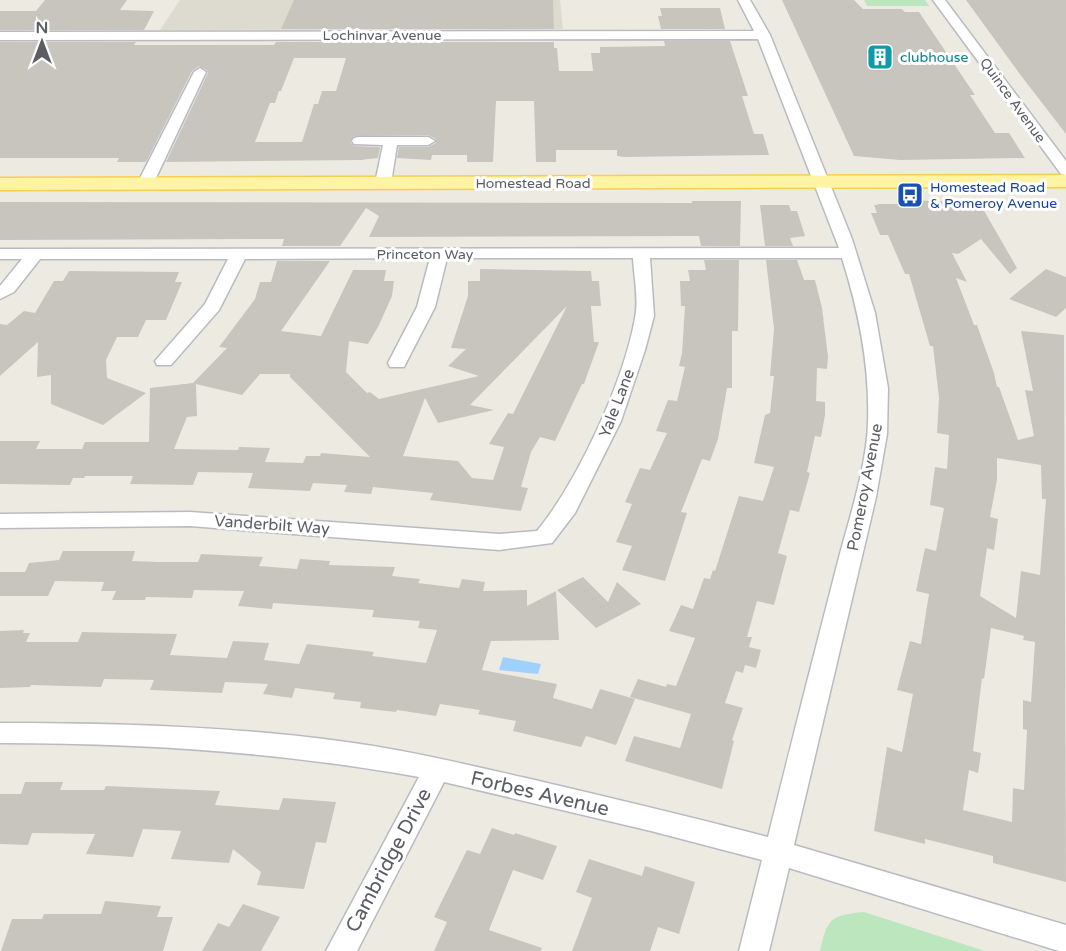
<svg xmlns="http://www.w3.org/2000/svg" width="1066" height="951" font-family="'Varela Round',sans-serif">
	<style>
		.education { fill: #dddad0 }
		.green { fill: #bce6be }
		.water { fill: #9fd1ff }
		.building { fill: #c8c5be; fill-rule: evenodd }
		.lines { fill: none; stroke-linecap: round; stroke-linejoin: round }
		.minor-casing { stroke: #b9bbc1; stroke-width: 3 }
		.major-casing { stroke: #f6cf52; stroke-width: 3 }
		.minor { fill: #fff; fill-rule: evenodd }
		.major { fill: #fff4a4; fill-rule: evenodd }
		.labels { text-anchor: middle; stroke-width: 6; stroke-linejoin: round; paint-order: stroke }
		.far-street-label { font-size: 14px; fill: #5a5d63; stroke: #fff }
		.far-culture-label { font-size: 14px; fill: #0d838f; stroke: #fff; text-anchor: start }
		.far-transit-label { font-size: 14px; fill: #164399; stroke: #fff; text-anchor: start }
		.street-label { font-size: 16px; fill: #5a5d63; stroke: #fff }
		.near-street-label { font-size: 20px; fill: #5a5d63; stroke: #fff }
	</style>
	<rect width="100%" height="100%" fill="#edebe1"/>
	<polygon class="education" points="180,0 560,0 563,29 160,30"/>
	<g class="green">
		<polygon points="864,0 925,0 929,6 867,6"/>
		<path d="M864,912L985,951H820C827,918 831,915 864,912Z"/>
	</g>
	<polygon class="water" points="503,657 541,664 538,674 499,670"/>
	<g class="building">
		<polygon points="45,0 127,0 120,10 154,11 144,30 0,30 0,11 36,11"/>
		<polygon points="294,0 553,0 554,29 281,29"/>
		<polygon points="782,0 854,0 863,9 902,9 905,12 919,12 975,95 970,95 995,133 1009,133 1025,158 900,160 854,156"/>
		<polygon points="966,0 1066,0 1066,134 1019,73"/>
		<polygon points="660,8 720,8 725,29 661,29 658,16 662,16"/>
		<path d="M664,41H730L748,96H742L754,134H763L769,155L624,157L617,156V150H556V162H536L534,101H496L493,162H467V155H432L431,160L397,158L399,147H428L436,143V139L428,135L354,136L350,142L354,146L380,147L378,158L361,160L166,162L208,73L207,70L199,66L192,71L146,162H117L119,158H0V42H136L134,45H274L276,42H554V48H557L559,71H593L591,53H600V47L665,46ZM294,58H346L336,91H322L318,104H314L302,142H255L270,103H275L279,91H281Z"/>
		<path d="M898,200L979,202L1017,268L1010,274L981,239L958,254L952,253L967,282L956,278L974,325H977L994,373L997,387H999L1018,440L1034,436L1025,390L1033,391L1021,331L1064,335L1066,882L993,863V856L925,839V844L874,831L887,747L902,752L913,694L897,690L910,641L921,644L929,594L916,591L925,548L936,551L944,508L930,505L935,467L947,469L949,435L937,433L939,398L933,346H930L909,274H905L888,235H880L871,213H877L874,205H878L877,204H900ZM997,458L1041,465L1042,499H1046L1040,575L1021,571L1016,618L980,596L987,548L994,550L998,519L990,517L997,480ZM991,628L1024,636L1023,640L1035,642L1031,702L1023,700V729L1027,730L1024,790L1013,788L1012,822L963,810L969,770L978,773L981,753L973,751L982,678L984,679Z"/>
		<polygon points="692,201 741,201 740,246 701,246 699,236 369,237 379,216 366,208 340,246 282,246 284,239 273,239 0,240 0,202 692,203"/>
		<polygon points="760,205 789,205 791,211 797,211 805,236 790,238 793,246 765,246"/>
		<polygon points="704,260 739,260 738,331 732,331 732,388 727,388 718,439 710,461 702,459 681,512 687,513 665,581 622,570 632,546 616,542 632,504 625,502 640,468 650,470 667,433 656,431 668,400 677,401 685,367 679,366 682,353 685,306 681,306 680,281 690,281 688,270 706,270"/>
		<polygon points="766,260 797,260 804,280 815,280 822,308 828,357 827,369 817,368 816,401 825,402 825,415 821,437 815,436 807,472 810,473 799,512 790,510 778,553 787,556 774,605 757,601 747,637 752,637 749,647 761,650 756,668 745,665 743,673 736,671 725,703 743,708 732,740 734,741 722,789 625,761 634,736 680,748 691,714 630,697 638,679 666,687 667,684 676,686 695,638 669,631 681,605 693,609 704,578 710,579 713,570 715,571 739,496 763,501 774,467 754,463 765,415 770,413 774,376 770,376 774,329"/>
		<path d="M277,261H330L281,331L321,336L353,270H386L384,281H394L392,296L379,325L368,344L349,341L346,372L367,393L370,392L379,399L479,376L448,366L466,349L451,348L468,296V281H480V269L591,271L592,281H599L601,306H591L594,342H599L584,384H582L555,441L540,437L531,452L521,487L528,488L521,511L430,500L433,493L373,487L371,494L344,492L347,485L313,483L310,491L248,488L253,473L198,472L193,485L130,484L133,476H85L84,478H73L70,485L0,484V441H40L36,449H82L85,442H149L150,388L193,383L227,348L219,347L255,299L260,282H271ZM567,306L513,414L508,413L489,444L504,447L493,480L472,478L458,461L403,456L425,398L438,423L494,410L470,405ZM260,374H290V377L370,457L321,453L320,456H306L303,463L265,462L270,448L239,447L238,450L174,449L187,417L197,416L196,384L242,395Z"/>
		<polygon points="1046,269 1066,277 1066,308 1056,317 1009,299"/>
		<polygon points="69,271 179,272 175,282 182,282 166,320 146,320 138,337 117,337 106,360 107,378 146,393 103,425 51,404 51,375 37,377 38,342 0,376 0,324 7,325 24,311 35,313 54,281 63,281"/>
		<polygon points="63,551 135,551 132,561 158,562 198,562 201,554 263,557 259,566 297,569 300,559 330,561 329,565 395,567 392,576 420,579 418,583 459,588 462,579 485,582 483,591 527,590 527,606 556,591 559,640 491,641 482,670 557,684 553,698 592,709 600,689 635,699 616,745 586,736 581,747 513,731 516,721 478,714 480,710 440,704 436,716 397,710 396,712 360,708 361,702 333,699 335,693 295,688 292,698 263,694 268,684 225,682 222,693 150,690 154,680 104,679 101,687 31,685 30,687 0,688 0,631 24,630 23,633 30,633 26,642 78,642 82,632 177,634 170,655 227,658 233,641 269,643 264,660 299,664 307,644 374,652 372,656 426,663 437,630 418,628 420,621 372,617 374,610 273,603 272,609 238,606 244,591 194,590 192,598 146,597 145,600 112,600 116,591 101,591 104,582 55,581 48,596 0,596 0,572 25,572 29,563 59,560"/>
		<polygon points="583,577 608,602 617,582 641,604 596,628 557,590"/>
		<polygon points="25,782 63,782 60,790 104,790 106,786 220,791 215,805 279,810 283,798 336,802 326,843 316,842 304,889 257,885 261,872 233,849 229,863 171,859 181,831 143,829 133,857 86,854 95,834 32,833 28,845 0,844 0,794 21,794"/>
		<polygon points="492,828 514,835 515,833 557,846 543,880 513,870 489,930 542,948 541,951 434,951 447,922 434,917 467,850 480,854"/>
		<polygon points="589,859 642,876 645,866 695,882 679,934 658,927 650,951 572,951 592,898 576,892"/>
		<polygon points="105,901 161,906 157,917 173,917 163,951 1,951 12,919 42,919 44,914 101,914"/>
		<polygon points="243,904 280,917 261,951 202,951 218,923 229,927"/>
	</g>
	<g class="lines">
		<defs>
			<g id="minor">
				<path d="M738,0H750L770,35L852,239L875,313L888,388L887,434L876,497L794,845L1066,925V951H1059L789,868L769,951H739L762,860L651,831L444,782L357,951H326L419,777C280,752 141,743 0,743V723C113,723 227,726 339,741C402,749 464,764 526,778C607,797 687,816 768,837C790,748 813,658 836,569C847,525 867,467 868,423C870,366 859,312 842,258H650L654,316L645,350L621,421L575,513L552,543L499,550L190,526L0,528V514L190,512L499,534L537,531C578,481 624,381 635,318C639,300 634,277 633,258H447L435,307L406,363L404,367H390L388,363L417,307L430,258L245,259L219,310L171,365H157L155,361L205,304L228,259H40L14,292L0,299V286L22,259H0V249L839,248L758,39L0,40V32L754,31Z"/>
				<polygon points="933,0 945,0 1066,161 1066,175 1061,174"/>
				<polygon points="200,68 206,72 153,184 145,189 140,187 137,184 194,72"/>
				<polygon points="359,137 428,137 435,141 428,145 397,145 391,183 383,188 375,183 383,145 354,144 352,141 354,138"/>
			</g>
			<polygon id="major" points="1066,175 1066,187 0,190 0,178"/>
		</defs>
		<use href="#minor" class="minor-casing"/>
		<use href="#major" class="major-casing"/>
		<use href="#minor" class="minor"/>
		<use href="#major" class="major"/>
	</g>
	<defs>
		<symbol id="building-square" viewBox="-11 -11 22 22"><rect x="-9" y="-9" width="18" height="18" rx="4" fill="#0f9aa8" stroke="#fff"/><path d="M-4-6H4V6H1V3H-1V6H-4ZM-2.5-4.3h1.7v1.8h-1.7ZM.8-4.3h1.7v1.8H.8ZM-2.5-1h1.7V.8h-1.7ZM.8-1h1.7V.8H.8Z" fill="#fff"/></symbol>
		<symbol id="bus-square" viewBox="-11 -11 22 22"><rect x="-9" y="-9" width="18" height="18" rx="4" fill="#1a4fb4" stroke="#fff"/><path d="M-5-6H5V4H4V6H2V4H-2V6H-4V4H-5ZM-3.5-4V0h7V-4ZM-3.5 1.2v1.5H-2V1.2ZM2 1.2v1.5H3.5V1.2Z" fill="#fff"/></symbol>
	</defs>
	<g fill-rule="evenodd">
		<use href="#building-square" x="865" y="42" width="30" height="30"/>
		<use href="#bus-square" x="895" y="180" width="30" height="30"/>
	</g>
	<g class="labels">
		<g class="far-street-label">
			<text x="382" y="40">Lochinvar Avenue</text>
			<text transform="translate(1013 100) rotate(54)" y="5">Quince Avenue</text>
			<text x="533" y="188">Homestead Road</text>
			<text x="425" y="259">Princeton Way</text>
		</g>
		<g class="far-culture-label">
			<text x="900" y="62">clubhouse</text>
		</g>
		<g class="far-transit-label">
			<text x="930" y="192">Homestead Road<tspan x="930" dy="16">&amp; Pomeroy Avenue</tspan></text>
		</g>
		<g class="street-label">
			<text transform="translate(616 403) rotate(-69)" y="6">Yale Lane</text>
			<text transform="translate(864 487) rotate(-79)" y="6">Pomeroy Avenue</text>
			<text transform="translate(272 524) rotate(4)" y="6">Vanderbilt Way</text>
		</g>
		<g class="near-street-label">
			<text transform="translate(540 793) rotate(13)" y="7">Forbes Avenue</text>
			<text transform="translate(388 860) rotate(-62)" y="7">Cambridge Drive</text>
		</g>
	</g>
	<g transform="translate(42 42)" stroke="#ffffff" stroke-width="4.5" paint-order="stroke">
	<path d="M0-4.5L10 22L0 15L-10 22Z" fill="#5a5d63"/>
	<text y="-9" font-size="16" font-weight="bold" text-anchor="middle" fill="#5a5d63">N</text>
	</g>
</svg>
